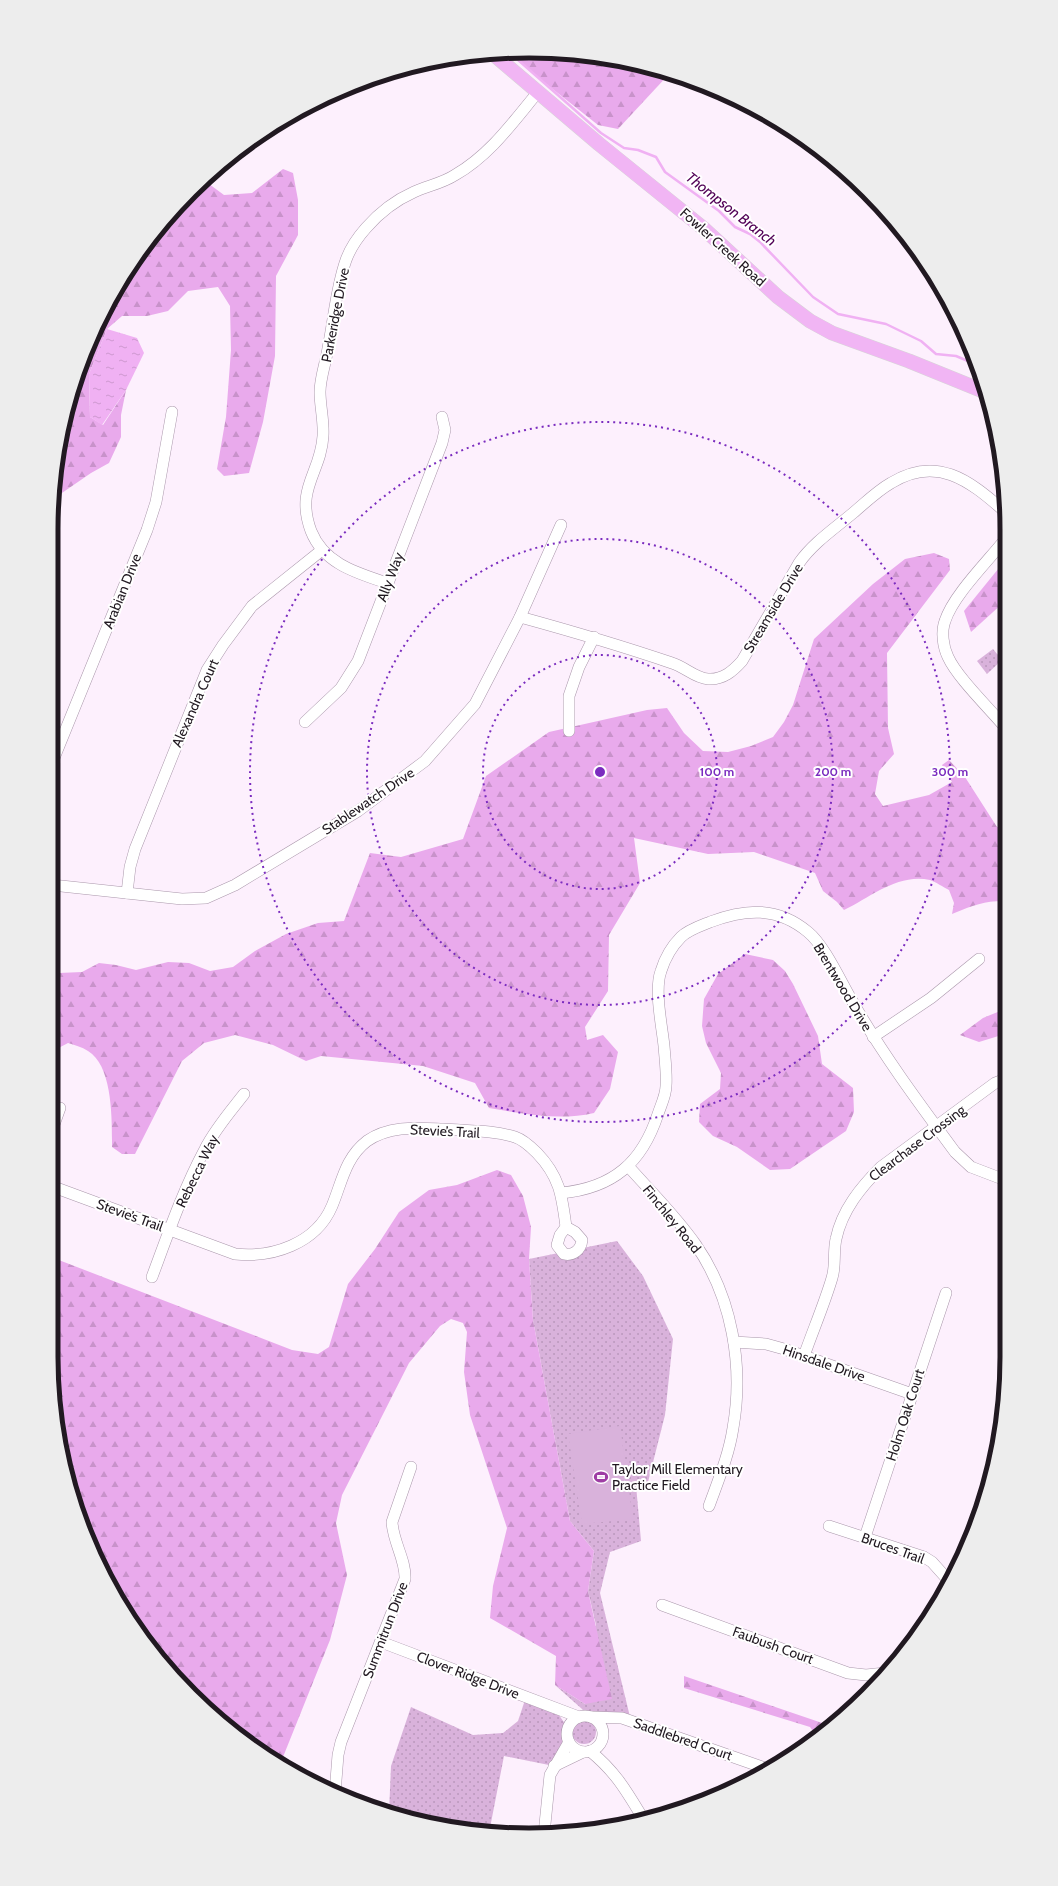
<svg xmlns="http://www.w3.org/2000/svg" width="1058" height="1886" font-family="Cabin,sans-serif">
	<style>
		.green { fill: url(#green-dots) }
		.forest { fill: url(#forest-firs) }
		.pitch { fill: #d9b2db }
		.water { fill: url(#water-ripples) }
		.lines { fill: none; stroke-linecap: round; stroke-linejoin: round }
		.stream { stroke: #f0b1f3; stroke-width: 2.5 }
		.minor-casing { stroke: #aa97ab; stroke-width: 12 }
		.major-casing { stroke: #d7d6d7; stroke-width: 15 }
		.minor { stroke: #fff; stroke-width: 11 }
		.major { stroke: #f1b5f4; stroke-width: 14 }
		.ring { fill: none; stroke: #7b2cbf; stroke-width: 2; stroke-dasharray: 2 4 }
		.labels { text-anchor: middle; stroke-width: 4; stroke-linejoin: round; paint-order: stroke }
		.street-label { font-size: 14px; fill: #211921; stroke: #fff }
		.poi-label { font-size: 14px; fill: #211921; stroke: #fff; text-anchor: start }
		.water-label { font-size: 15px; font-style: italic; fill: #510156; stroke: #fff }
		.rim { fill: none; stroke: #211921; stroke-width: 5 }
		.centre { fill: #7b2cbf; stroke: #fff; stroke-width: 2 }
		.ring-label { font-size: 12px; text-anchor: middle; font-weight: bold; fill: #7b2cbf; stroke: #fff; stroke-width: 4; stroke-linejoin: round; paint-order: stroke }
	</style>
	<defs>
		<pattern id="green-dots" width="8" height="8" patternUnits="userSpaceOnUse"><rect width="8" height="8" fill="#d9b2db"/><path d="M2 2h.1M6 6h.1" fill="none" stroke="#ba98bc" stroke-width="1.8" stroke-linecap="round"/></pattern>
		<pattern id="forest-firs" width="22" height="20" patternUnits="userSpaceOnUse"><rect width="22" height="20" fill="#e9aaec"/><path d="M5 1l3.5 6h-7zM16 11l3.5 6h-7z" fill="#c892ca"/></pattern>
		<pattern id="water-ripples" width="26" height="14" patternUnits="userSpaceOnUse"><rect width="26" height="14" fill="#f0b1f3"/><path d="M2 4q2-2 4 0t4 0M15 11q2-2 4 0t4 0" fill="none" stroke="#ce98d0"/></pattern>
	</defs>
	<rect width="100%" height="100%" fill="#fdf0fd"/>
	<g class="green">
		<polygon points="993,649 1002,660 987,674 977,661"/>
		<polygon points="617,1241 643,1276 673,1339 665,1415 648,1482 636,1485 641,1541 610,1552 600,1593 631,1721 591,1717 555,1685 585,1704 596,1625 588,1591 594,1551 570,1521 533,1320 529,1259"/>
		<polygon points="526,1697 554,1708 568,1728 567,1734 569,1742 554,1766 504,1756 489,1833 406,1819 389,1813 391,1766 411,1707 473,1735 503,1733 518,1721"/>
		<circle cx="584" cy="1732" r="12"/>
	</g>
	<g class="forest">
		<polygon points="510,52 591,55 670,73 618,129 598,125 540,79"/>
		<polygon points="283,169 293,173 298,200 298,235 276,276 275,356 263,422 249,473 224,476 217,469 226,417 231,350 230,306 218,287 188,291 168,311 147,316 122,316 107,329 89,374 90,417 103,425 126,390 121,415 121,437 109,463 91,473 59,495 53,494 67,405 115,290 169,214 205,181 224,195 252,193"/>
		<path d="M934,553L949,559L950,570L887,653L888,728L894,754L879,771L875,794L883,806L929,795L952,782L942,765L949,760L965,777L997,827H1004V903C992,897 965,909 952,914L954,903L949,890C943,887 936,882 930,880C898,873 871,897 844,910L837,902L823,891L815,873L754,852L708,854L634,838L640,883L609,935L608,991L585,1027L587,1040L603,1035L618,1052L610,1089L594,1113C559,1121 525,1114 489,1108L475,1083L423,1066L321,1056L306,1061L273,1045L235,1035L204,1043L182,1061L135,1154H122L112,1147C112,1120 113,1066 88,1051C82,1047 74,1045 68,1043L51,1052V972L59,973L82,972L99,963L116,965L136,970L168,962L189,963L210,971L233,967L255,951L286,934L318,923L344,921L370,853L401,857L463,839L486,776L549,732L647,710L667,708L684,733L703,751L728,752L751,746L773,737L784,722L793,705L814,639L873,584L905,559Z"/>
		<polygon points="1003,563 1003,603 971,632 964,611"/>
		<polygon points="745,954 773,960 785,971 793,984 818,1036 822,1064 853,1088 854,1112 846,1131 790,1169 770,1170 737,1147 713,1136 699,1122 700,1104 720,1089 721,1073 706,1043 702,1026 704,999 718,974"/>
		<polygon points="1005,1009 1005,1034 979,1042 960,1035 983,1018"/>
		<polygon points="497,1170 511,1175 523,1196 531,1227 529,1259 533,1320 570,1521 594,1551 588,1591 612,1699 585,1704 555,1685 556,1656 490,1618 493,1586 507,1528 470,1415 464,1372 467,1332 463,1323 451,1319 440,1326 409,1363 342,1495 336,1523 347,1575 330,1640 283,1757 282,1765 264,1755 214,1716 150,1648 115,1596 76,1511 60,1450 51,1357 51,1257 292,1350 318,1354 329,1347 348,1284 375,1249 399,1212 429,1190 457,1185"/>
		<polygon points="684,1676 831,1726 817,1737 810,1727 684,1688"/>
	</g>
	<polygon class="pitch" points="620,1426 633,1519 582,1524 568,1434"/>
	<polygon class="water" points="107,329 137,338 144,353 126,390 102,425 90,417 89,374"/>
	<g class="lines">
		<polyline class="stream" points="509,52 601,133 624,148 638,150 656,157 665,172 719,211 735,227 750,234 760,242 813,297 838,314 886,324 921,341 936,354 956,356 975,364"/>
		<defs>
			<g id="minor">
				<path d="M1003,542C986,563 953,596 945,621C941,631 943,647 948,657C957,677 988,707 1004,726"/>
				<path d="M387,583C357,573 324,564 311,531C295,488 321,473 323,436C324,421 320,406 320,392C320,378 326,362 328,348C334,319 336,288 346,260C350,249 358,237 366,228C379,213 396,200 414,192C427,186 443,183 455,175C490,155 513,122 538,92"/>
				<path d="M520,617C571,631 622,646 672,663C685,667 695,678 708,679C723,680 733,671 742,661L799,563C813,543 834,529 853,513C865,503 877,491 891,483C936,455 969,480 1003,510"/>
				<polyline points="305,722 341,688 358,661 442,443 445,430 442,417"/>
				<polyline points="569,731 569,696 579,667 594,637"/>
				<polyline points="52,763 147,530 156,502 172,412"/>
				<polyline points="52,885 182,899 206,898 235,885 358,811 425,761 475,704 520,617 561,525"/>
				<polyline points="127,893 130,867 135,849 207,670 223,645 252,606 322,550"/>
				<polyline points="873,1037 931,998 979,959"/>
				<polyline points="51,1133 60,1108"/>
				<path d="M628,1166C651,1192 676,1216 696,1245C732,1297 744,1366 733,1428C729,1455 718,1481 709,1506"/>
				<path d="M51,1186L235,1254C272,1258 316,1244 332,1206C342,1182 345,1158 367,1141C390,1125 418,1128 443,1129C467,1131 493,1130 515,1137C524,1140 531,1147 537,1153C560,1177 562,1196 566,1227"/>
				<path d="M561,1193C613,1188 642,1163 658,1114C661,1105 666,1095 666,1086C667,1074 665,1059 664,1046C662,1026 654,990 661,971C665,958 671,947 681,937C688,930 700,926 710,922C745,909 777,906 808,932C824,945 840,980 851,999C881,1052 918,1102 955,1152L971,1167L1005,1180"/>
				<path d="M566,1227L575,1232L582,1240C581,1250 573,1256 564,1254L557,1245L560,1235Z"/>
				<path d="M152,1277C168,1234 183,1190 205,1149C215,1129 230,1112 244,1094"/>
				<polyline points="734,1342 766,1344 784,1349 912,1394"/>
				<path d="M804,1356C813,1330 824,1305 832,1278C836,1266 833,1252 836,1239C842,1210 861,1187 881,1167L995,1083L1005,1079"/>
				<polyline points="829,1526 924,1557 932,1562 949,1581"/>
				<polyline points="865,1537 946,1293"/>
				<polyline points="662,1605 848,1673 866,1675 885,1673"/>
				<polyline points="381,1642 579,1717"/>
				<circle cx="585" cy="1734" r="18"/>
				<polyline points="591,1717 622,1718 762,1767 766,1770"/>
				<path d="M590,1751C616,1772 627,1792 644,1820"/>
				<polyline points="554,1766 583,1752"/>
				<path d="M335,1793L338,1755L341,1742L405,1579C406,1560 393,1542 392,1522L411,1467"/>
				<polyline points="544,1834 550,1775 569,1742"/>
			</g>
			<polyline id="major" points="492,53 599,144 703,228 778,297 810,321 832,333 909,361 983,391"/>
		</defs>
		<use href="#minor" class="minor-casing"/>
		<use href="#major" class="major-casing"/>
		<use href="#minor" class="minor"/>
		<use href="#major" class="major"/>
	</g>
	<g class="ring">
		<circle cx="600" cy="772" r="117"/>
		<circle cx="600" cy="772" r="233"/>
		<circle cx="600" cy="772" r="350"/>
	</g>
	<defs>
		<symbol id="stadium-bare" viewBox="-9 -9 18 18"><path d="M0-5a6.5 5 0 1 0 0 10a6.5 5 0 1 0 0-10ZM-3.5-1.8h7v3.6h-7Z" fill="#9e3da4" stroke="#fff" stroke-width="2.5" paint-order="stroke"/></symbol>
	</defs>
	<g fill-rule="evenodd">
		<use href="#stadium-bare" x="591" y="1467" width="20" height="20"/>
	</g>
	<g class="labels">
		<g class="street-label">
			<text transform="translate(723 247) rotate(42)" y="5">Fowler Creek Road</text>
			<text transform="translate(335 315) rotate(-79)" y="5">Parkeridge Drive</text>
			<text transform="translate(390 577) rotate(-69)" y="5">Ally Way</text>
			<text transform="translate(122 591) rotate(-68)" y="5">Arabian Drive</text>
			<text transform="translate(773 608) rotate(-59)" y="5">Streamside Drive</text>
			<text transform="translate(195 703) rotate(-66)" y="5">Alexandra Court</text>
			<text transform="translate(368 801) rotate(-34)" y="5">Stablewatch Drive</text>
			<text transform="translate(843 987) rotate(59)" y="5">Brentwood Drive</text>
			<text transform="translate(445 1131) rotate(3)" y="5">Stevie’s Trail</text>
			<text transform="translate(917 1143) rotate(-37)" y="5">Clearchase Crossing</text>
			<text transform="translate(197 1171) rotate(-64)" y="5">Rebecca Way</text>
			<text transform="translate(130 1215) rotate(20)" y="5">Stevie’s Trail</text>
			<text transform="translate(672 1219) rotate(51)" y="5">Finchley Road</text>
			<text transform="translate(824 1363) rotate(19)" y="5">Hinsdale Drive</text>
			<text transform="translate(905 1415) rotate(-72)" y="5">Holm Oak Court</text>
			<text transform="translate(893 1548) rotate(20)" y="5">Bruces Trail</text>
			<text transform="translate(385 1630) rotate(-69)" y="5">Summitrun Drive</text>
			<text transform="translate(773 1645) rotate(20)" y="5">Faubush Court</text>
			<text transform="translate(468 1675) rotate(21)" y="5">Clover Ridge Drive</text>
			<text transform="translate(683 1739) rotate(19)" y="5">Saddlebred Court</text>
		</g>
		<g class="poi-label">
			<text x="612" y="1474">Taylor Mill Elementary<tspan x="612" dy="16">Practice Field</tspan></text>
		</g>
		<g class="water-label">
			<text transform="translate(731 209) rotate(38)" y="5">Thompson Branch</text>
		</g>
	</g>
	<path d="M0 0H1058V1886H0ZM529 58H529A471 471 0 0 1 1000 529V1357A471 471 0 0 1 529 1828H529A471 471 0 0 1 58 1357V529A471 471 0 0 1 529 58Z" fill="#ededed" fill-rule="evenodd"/>
	<path class="rim" d="M529 58H529A471 471 0 0 1 1000 529V1357A471 471 0 0 1 529 1828H529A471 471 0 0 1 58 1357V529A471 471 0 0 1 529 58Z"/>
	<circle cx="600" cy="772" r="6" class="centre"/>
	<g class="ring-label">
		<text x="717" y="776">100 m</text>
		<text x="833" y="776">200 m</text>
		<text x="950" y="776">300 m</text>
	</g>
</svg>
